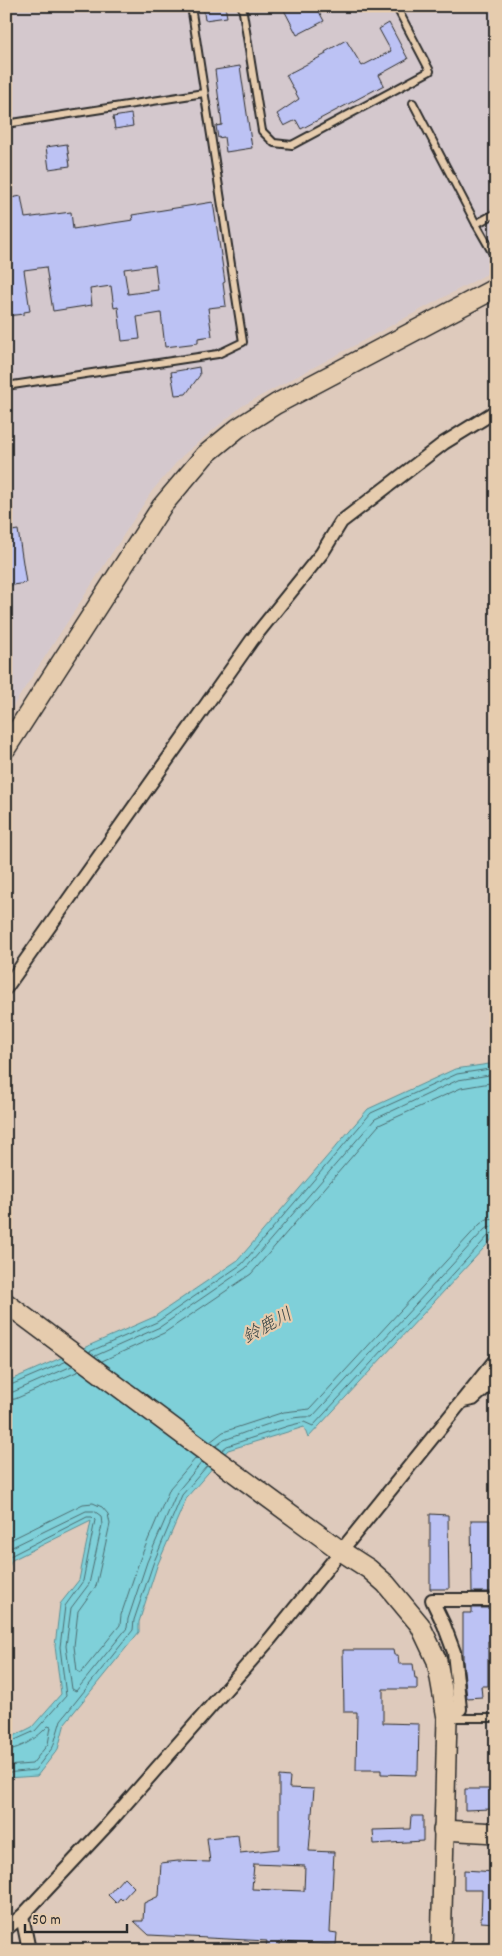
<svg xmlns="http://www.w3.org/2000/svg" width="502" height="1956" font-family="Dekko,'Klee One',sans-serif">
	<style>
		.built { fill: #d4c8cd }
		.water { fill: #7fd0d9; stroke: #5d8e93 }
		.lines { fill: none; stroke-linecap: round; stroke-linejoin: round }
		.shore { stroke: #4d6d71; stroke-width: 1 }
		.building { fill: #bcc2f4; stroke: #2b2b2b; fill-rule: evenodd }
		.lane-casing { stroke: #2b2b2b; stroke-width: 10 }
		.street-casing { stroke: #2b2b2b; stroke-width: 16 }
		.secondary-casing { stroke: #2b2b2b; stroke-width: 22 }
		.lane { stroke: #e6ccae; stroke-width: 6 }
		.street { stroke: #e6ccae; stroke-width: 12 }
		.secondary { stroke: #e6ccae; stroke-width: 19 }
		.labels { text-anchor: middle; stroke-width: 4.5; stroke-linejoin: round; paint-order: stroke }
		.water-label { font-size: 18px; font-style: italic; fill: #384445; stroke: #e6ccae }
	</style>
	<rect width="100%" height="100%" fill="#decabc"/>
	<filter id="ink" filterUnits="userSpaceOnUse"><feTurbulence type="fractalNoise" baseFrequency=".02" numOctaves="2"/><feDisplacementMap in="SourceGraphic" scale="10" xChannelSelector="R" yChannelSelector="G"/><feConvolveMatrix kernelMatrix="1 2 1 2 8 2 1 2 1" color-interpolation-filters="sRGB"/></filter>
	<g filter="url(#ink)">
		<polygon class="built" points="6,6 496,6 496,269 242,406 182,456 152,491 6,717"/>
		<polygon class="water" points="496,1063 496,1235 308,1438 304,1427 228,1450 187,1497 157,1566 139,1622 139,1632 65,1723 58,1749 37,1776 6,1778 6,1740 32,1727 61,1694 55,1646 60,1604 79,1580 91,1521 12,1560 6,1573 6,1382 154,1317 238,1260 368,1109 455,1069"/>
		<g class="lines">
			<g class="shore">
				<polyline points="89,1352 157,1322 242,1264 371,1113 457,1074 496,1068"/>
				<polyline points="95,1356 160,1327 246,1268 375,1119 458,1080 496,1074"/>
				<polyline points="102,1361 164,1333 251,1274 379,1125 461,1088 496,1082"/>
				<polyline points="6,1387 67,1361"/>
				<polyline points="6,1393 13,1392 72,1366"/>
				<polyline points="6,1400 15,1399 79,1371"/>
				<polyline points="210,1442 223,1432 284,1412 310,1409 480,1224 487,1219 496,1218"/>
				<path d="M216,1446L224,1440C251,1431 284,1415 312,1417L485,1229L496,1225"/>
				<polyline points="222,1450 227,1446 288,1426 304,1422 313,1426 490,1234 496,1232"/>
				<polyline points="6,1542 83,1504 93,1503 102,1507 108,1514 110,1524 96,1586 78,1611 74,1646 77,1671 81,1673 120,1625 121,1615 140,1559 170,1488 196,1458"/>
				<polyline points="6,1550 86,1511 94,1511 101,1516 102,1525 89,1584 71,1608 66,1646 72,1689 76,1691 127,1628 128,1619 147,1562 177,1492 202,1462"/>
				<polyline points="6,1560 10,1556 87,1517 92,1517 95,1520 83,1581 65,1606 60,1647 66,1696 35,1731 6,1744"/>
				<path d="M6,1750C22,1749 38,1737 48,1726L51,1727L48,1744L32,1764L6,1766"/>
				<polyline points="6,1773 35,1770 53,1747 61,1720 133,1630 134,1620 153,1564 182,1495 207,1466"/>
			</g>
		</g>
		<g class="building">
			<polygon points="203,6 225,6 227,17 205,20"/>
			<polygon points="282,6 316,6 324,21 297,35"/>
			<polygon points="389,23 408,59 379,75 384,85 301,129 296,120 284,126 277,114 299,99 286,75 326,54 325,52 346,40 362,66 391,51 379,29"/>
			<polygon points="240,66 252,148 226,152 224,137 218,138 216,126 222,125 215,70"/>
			<polygon points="131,114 133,126 115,129 113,117"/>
			<polygon points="67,144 70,166 49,169 46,147"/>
			<path d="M21,196L25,218L71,212L73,229L133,220L132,215L213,202L225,282L223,283L226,306L208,308L212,336L198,338V343L165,347L161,313L137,317L140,339L122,341L118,307L114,308L111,286L90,289L92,305L53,311L46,267L24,270L30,311L24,312V314L6,316V199ZM155,265L158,290L128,294L124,269Z"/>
			<polygon points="199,367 200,375 186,394 175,395 171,372"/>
			<polygon points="18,530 26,583 6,586 6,532"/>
			<polygon points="430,1514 448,1515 449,1589 430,1589"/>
			<polygon points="471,1520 490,1520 491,1592 472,1592"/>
			<polygon points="472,1608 491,1608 491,1613 496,1613 496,1641 488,1641 488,1686 481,1686 482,1697 467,1698 463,1661 463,1613 472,1613"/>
			<polygon points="343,1650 393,1650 394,1655 398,1655 399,1664 413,1664 415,1678 417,1678 417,1689 383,1689 383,1723 419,1724 418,1771 416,1771 416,1775 381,1774 381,1770 356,1770 357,1712 344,1712"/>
			<path d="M279,1776L290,1777L289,1788L314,1789L309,1851L334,1852L330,1932L337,1933L336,1945L280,1942V1948L266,1947L267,1941L149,1935L134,1921H143L144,1903L159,1896L161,1863L178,1861L210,1862L207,1838L238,1835L240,1853L279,1849ZM254,1864L305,1866L304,1891L252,1889Z"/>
			<polygon points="465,1789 491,1789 491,1809 465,1810"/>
			<polygon points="411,1816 423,1816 423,1841 374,1844 373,1830 410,1829"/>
			<polygon points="464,1870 496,1872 496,1923 481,1922 482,1890 464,1890"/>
			<polygon points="124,1877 134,1887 122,1900 120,1898 116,1903 108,1895"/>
		</g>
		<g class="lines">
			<defs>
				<g id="lane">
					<polyline points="242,6 262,131 274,143 292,145 430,71 396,6"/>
					<polyline points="413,103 476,224 496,213"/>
					<polyline points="6,124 204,93"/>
					<polyline points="476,224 496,259"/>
					<polyline points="6,386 218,354 243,342 191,6"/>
					<polyline points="450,1718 496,1718"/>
				</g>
				<g id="street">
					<polyline points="6,988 252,640 322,553 341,522 444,443 496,411"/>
					<polyline points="464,1401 473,1399 496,1378"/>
					<polyline points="447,1718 460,1709 454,1652 444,1625 432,1600 496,1600"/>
					<polyline points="22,1916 29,1950"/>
					<polyline points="6,1929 22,1916 108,1824 270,1639 496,1359"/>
				</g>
				<g id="secondary">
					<polyline points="6,748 162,506 205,455 238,428 276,404 496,288"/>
					<polyline points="6,1303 187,1438 341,1551 369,1569 386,1584 420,1625 437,1661 447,1718 441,1950"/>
					<polyline points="443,1830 496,1833"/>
				</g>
			</defs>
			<use href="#lane" class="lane-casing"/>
			<use href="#street" class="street-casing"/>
			<use href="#secondary" class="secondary-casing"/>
			<use href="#lane" class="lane"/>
			<use href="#street" class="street"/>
			<use href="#secondary" class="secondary"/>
		</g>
	</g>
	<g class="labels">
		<g class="water-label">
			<text transform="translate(267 1325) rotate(-29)" y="6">鈴鹿川</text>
		</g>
	</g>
	<rect width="502" height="1956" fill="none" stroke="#e6ccae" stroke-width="25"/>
	<rect x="12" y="12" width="477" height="1931" fill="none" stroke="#2b2b2b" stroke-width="2" filter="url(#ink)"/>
	<path d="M25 1924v8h102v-8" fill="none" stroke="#2b2b2b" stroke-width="2.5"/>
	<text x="32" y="1924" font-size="15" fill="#2b2b2b" stroke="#e6ccae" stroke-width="4" paint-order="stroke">50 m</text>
</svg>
